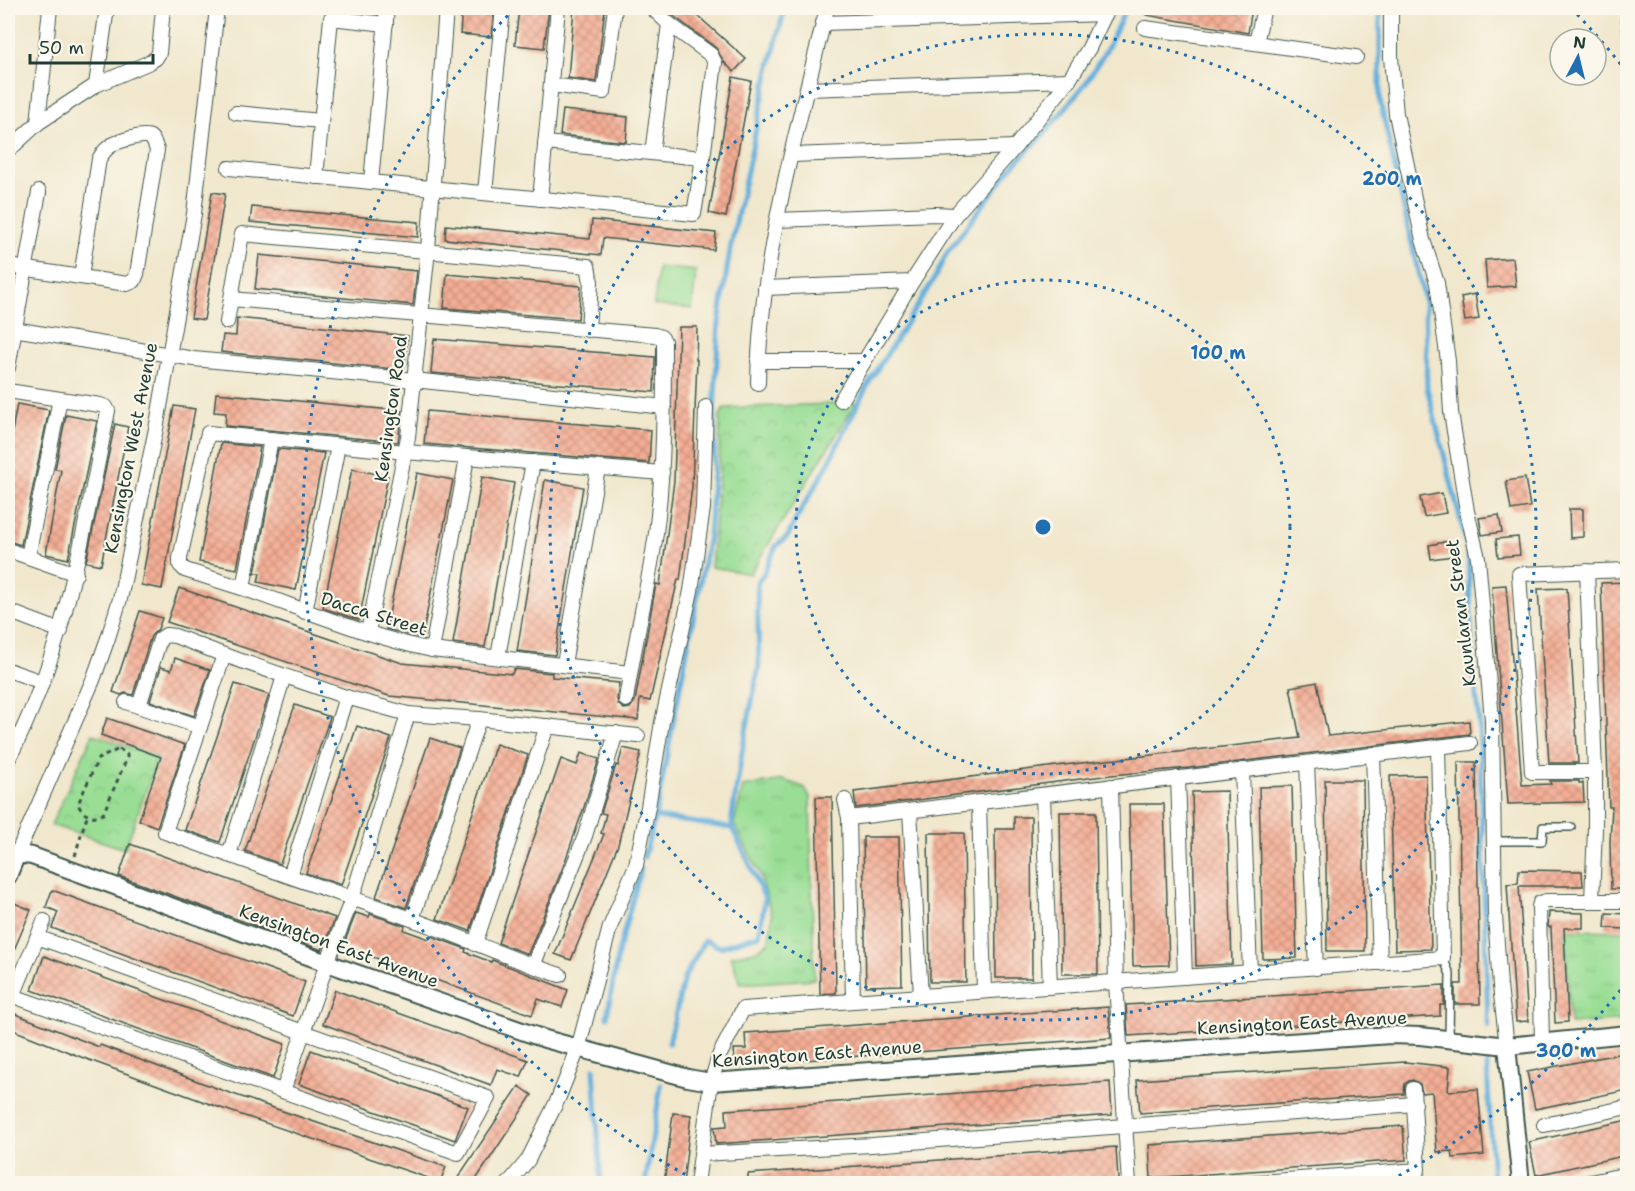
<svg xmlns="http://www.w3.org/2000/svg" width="1635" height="1191" font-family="'Shantell Sans',sans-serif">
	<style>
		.grass { fill: url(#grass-tufts); stroke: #5c8e64; stroke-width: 1.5 }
		.park { fill: url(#park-crowns); stroke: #5c8e64; stroke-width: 1.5 }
		.pitch { fill: #9ade95; stroke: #5c8e64; stroke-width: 1.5 }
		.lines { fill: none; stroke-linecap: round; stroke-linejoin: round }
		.stream { stroke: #62afdc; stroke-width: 5 }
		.building { fill: url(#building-cross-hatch) }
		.service-casing { stroke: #3e564b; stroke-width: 10 }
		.minor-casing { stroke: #3e564b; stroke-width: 16 }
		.tertiary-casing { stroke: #3e564b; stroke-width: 20 }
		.path { stroke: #3e564b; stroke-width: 3; stroke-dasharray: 4.5 4.5; stroke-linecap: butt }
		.service { stroke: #fff; stroke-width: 7 }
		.minor { stroke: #fff; stroke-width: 14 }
		.tertiary { stroke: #fff; stroke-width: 16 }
		.ring { fill: none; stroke: #1f6fb2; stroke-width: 3; stroke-dasharray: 3 6 }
		.labels { text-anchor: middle; stroke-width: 4.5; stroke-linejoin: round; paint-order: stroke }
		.street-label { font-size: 18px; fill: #1f3d34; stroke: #fbf7ec }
		.centre { fill: #1f6fb2; stroke: #fbf7ec; stroke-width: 3 }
		.ring-label { font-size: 18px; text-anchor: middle; font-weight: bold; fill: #1f6fb2; stroke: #fbf7ec; stroke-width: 4.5; stroke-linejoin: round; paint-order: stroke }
	</style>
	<defs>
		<pattern id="grass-tufts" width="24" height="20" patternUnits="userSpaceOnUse" patternTransform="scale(1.5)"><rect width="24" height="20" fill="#9ade95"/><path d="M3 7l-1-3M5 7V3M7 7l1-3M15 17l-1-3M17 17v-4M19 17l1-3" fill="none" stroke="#84bf81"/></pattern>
		<pattern id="park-crowns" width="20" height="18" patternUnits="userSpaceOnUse" patternTransform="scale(1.5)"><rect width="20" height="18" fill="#9ade95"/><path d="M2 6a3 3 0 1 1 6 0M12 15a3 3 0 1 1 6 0" fill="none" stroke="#84bf81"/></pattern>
		<pattern id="building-cross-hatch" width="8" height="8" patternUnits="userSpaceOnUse" patternTransform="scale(1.5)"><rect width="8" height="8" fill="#f5ae95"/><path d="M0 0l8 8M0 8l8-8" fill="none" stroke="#c68f7a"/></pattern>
	</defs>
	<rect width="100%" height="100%" fill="#fbf7ec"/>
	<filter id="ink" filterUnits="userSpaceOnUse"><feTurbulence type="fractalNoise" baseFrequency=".0167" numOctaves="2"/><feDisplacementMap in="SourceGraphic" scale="12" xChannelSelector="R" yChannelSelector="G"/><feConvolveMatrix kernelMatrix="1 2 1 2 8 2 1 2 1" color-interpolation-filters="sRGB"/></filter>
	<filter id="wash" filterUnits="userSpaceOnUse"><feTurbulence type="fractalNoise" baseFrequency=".008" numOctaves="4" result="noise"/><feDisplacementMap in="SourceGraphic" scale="24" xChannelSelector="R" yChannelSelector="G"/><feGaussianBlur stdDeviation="1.35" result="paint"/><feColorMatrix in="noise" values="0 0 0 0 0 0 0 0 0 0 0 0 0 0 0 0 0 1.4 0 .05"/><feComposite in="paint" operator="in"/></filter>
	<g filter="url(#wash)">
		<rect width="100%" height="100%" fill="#f0e7cc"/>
		<g class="grass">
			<polygon points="783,780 804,787 810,797 814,979 740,984 731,956 755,951 769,942 772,915 760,874 734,824 743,787"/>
			<polygon points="1565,930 1627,931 1627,1020 1570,1024"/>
		</g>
		<g class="park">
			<polygon points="856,403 750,574 711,567 719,472 720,416 724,408"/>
			<polygon points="93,734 158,758 125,849 51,825"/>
		</g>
		<polygon class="pitch" points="658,267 696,271 692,309 654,305"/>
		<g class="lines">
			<g class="stream">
				<polyline points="1380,8 1380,101 1425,303 1427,388 1468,549 1472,657 1479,720 1488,1026"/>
				<polyline points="655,817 709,536 714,466 714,413 719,323 730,250 769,69 785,8"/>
				<polyline points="644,857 655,817 732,828"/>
				<polyline points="607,1017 618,953 641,869"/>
				<polyline points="669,1043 684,978 705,940 720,947 759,935 765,899 746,856 732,828 732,817 743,746 759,666 757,583 763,575 776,546 788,536 797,517 826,468 867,386 934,279 947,253 1009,170 1045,133 1085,84 1108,47 1126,8"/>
				<polyline points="1487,1063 1493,1184"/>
				<polyline points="594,1068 601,1184"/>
				<polyline points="645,1184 661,1085"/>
			</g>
		</g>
		<g id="blocks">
			<g class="building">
				<polygon points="462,8 494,8 491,37 460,34"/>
				<polygon points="519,8 549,8 544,48 515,45"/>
				<polygon points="574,8 605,8 596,82 568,78"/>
				<polygon points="665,8 689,8 746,59 734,72 724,62 716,48 675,17"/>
				<polygon points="1147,8 1252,8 1248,33 1146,15"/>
				<polygon points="733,77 751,81 726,217 709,213"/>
				<polygon points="563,110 628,117 626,142 560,135"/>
				<polygon points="212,192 225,194 204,320 191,318"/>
				<polygon points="252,207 419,222 418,237 250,222"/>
				<polygon points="592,220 716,233 714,250 603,238 601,255 445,239 446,225 590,239"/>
				<polygon points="259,255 417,271 413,305 255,289"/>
				<polygon points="1513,258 1516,286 1487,288 1485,260"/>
				<polygon points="447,274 581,286 578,319 444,308"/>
				<polygon points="1475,294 1479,319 1465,321 1461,297"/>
				<polygon points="237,318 408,336 404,370 221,352 223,335 236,336"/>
				<polygon points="679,327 697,327 696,360 697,360 692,487 680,580 678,579 650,701 640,699 638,720 389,696 167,622 179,588 402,663 512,674 514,669 552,673 552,677 619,683 617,699 618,704 624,709 630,708 635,701 656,584 660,585 665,549 674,481"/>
				<polygon points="434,339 655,357 654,392 431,373"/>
				<polygon points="216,393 402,411 398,442 225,426 226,413 214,412"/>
				<polygon points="17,404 49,410 21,545 8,541 8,453"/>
				<polygon points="174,406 195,409 162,589 141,585"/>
				<polygon points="427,411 651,430 649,463 424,444"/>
				<polygon points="66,415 97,421 68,559 46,554 61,470 55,469"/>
				<polygon points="115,424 128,427 101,565 86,562"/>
				<polygon points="221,443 260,447 237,569 199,562"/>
				<polygon points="278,449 324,453 296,590 258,582 260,573 255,573"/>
				<polygon points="352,469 388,476 359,620 323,608"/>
				<polygon points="417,473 453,480 422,638 386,629"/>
				<polygon points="482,477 514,483 485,647 453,643"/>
				<polygon points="1525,478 1530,507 1511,510 1506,481"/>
				<polygon points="545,480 583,487 555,655 517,651"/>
				<polygon points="1442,493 1446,513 1424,517 1420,497"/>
				<polygon points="1569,509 1583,509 1583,537 1570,538"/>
				<polygon points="1499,515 1502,532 1482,535 1479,518"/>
				<polygon points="1518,537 1520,555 1498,557 1496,539"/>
				<polygon points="1450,541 1453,556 1431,559 1429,545"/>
				<polygon points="1628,582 1628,889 1611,889 1610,842 1612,807 1609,807 1601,583"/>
				<polygon points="1506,585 1522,785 1551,784 1550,781 1579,781 1579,783 1583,783 1584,802 1508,804 1492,586"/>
				<polygon points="1567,588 1578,763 1549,763 1538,589"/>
				<polygon points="140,611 162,618 158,629 151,636 133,695 125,693 121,695 113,692"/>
				<polygon points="175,658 210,670 194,716 150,701 161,667 171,670"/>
				<polygon points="1317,682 1328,736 1469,721 1470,734 1189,768 1111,775 856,808 854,792 1064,765 1300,738 1290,687"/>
				<polygon points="235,684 269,695 220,842 185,830"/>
				<polygon points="295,705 330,717 280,864 245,851"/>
				<polygon points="107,718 185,745 157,827 139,820 161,757 101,735"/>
				<polygon points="357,726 391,738 341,885 306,873"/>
				<polygon points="430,738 460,748 406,908 376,897"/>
				<polygon points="496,744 528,755 470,931 437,919"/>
				<polygon points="623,748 641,752 618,845 571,960 555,954 604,834 601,833 606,814 601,813 616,765 618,766"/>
				<polygon points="581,753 599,759 584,807 563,867 528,954 498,943 561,759 577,765"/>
				<polygon points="1458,762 1476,762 1480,1004 1455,1004 1455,984 1462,984"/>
				<polygon points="1426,775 1431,949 1395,950 1390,776"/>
				<polygon points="1325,780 1363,780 1365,951 1327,951"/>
				<polygon points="1292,786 1297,958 1263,959 1259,787"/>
				<polygon points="1227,791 1232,964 1196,966 1192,792"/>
				<polygon points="816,797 832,797 836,988 836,993 820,994"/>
				<polygon points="1129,804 1164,804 1169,965 1133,966"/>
				<polygon points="1060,812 1096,812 1098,974 1062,974"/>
				<polygon points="1014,817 1031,817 1032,978 996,978 995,829 1014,829"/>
				<polygon points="928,833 964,833 966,982 930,982"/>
				<polygon points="863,837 899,837 902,985 866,986"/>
				<polygon points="130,844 335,918 322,950 119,876"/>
				<polygon points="1519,870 1582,871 1583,886 1519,886 1528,1021 1516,1022 1507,884 1518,883"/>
				<polygon points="52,890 305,982 293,1016 52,928 58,912 46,907"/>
				<polygon points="12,902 31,910 8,964 8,912"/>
				<polygon points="1549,912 1583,913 1583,928 1564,928 1568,1022 1555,1023 1551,927 1548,927"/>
				<polygon points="356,913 369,917 370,914 405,926 404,930 429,939 431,936 466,949 465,952 491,962 492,960 568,990 562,1007 538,999 532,1015 343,946"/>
				<polygon points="1606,913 1628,914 1628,929 1605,928"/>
				<polygon points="44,956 285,1044 273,1078 32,990"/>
				<polygon points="1444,985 1444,1005 1440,1005 1440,1016 1128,1036 1126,1005"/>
				<polygon points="335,990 528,1060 521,1077 497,1069 491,1085 323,1024"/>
				<polygon points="1108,1007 1111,1038 735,1065 734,1049 746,1049 745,1033"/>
				<polygon points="8,1011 99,1047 100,1045 227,1092 446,1167 440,1182 221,1108 81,1057 8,1028"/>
				<polygon points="311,1050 468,1107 455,1140 299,1084"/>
				<polygon points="1628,1052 1628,1090 1535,1109 1527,1072"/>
				<polygon points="1405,1062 1450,1067 1448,1091 1478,1089 1484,1155 1453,1158 1452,1151 1437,1152 1432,1092 1422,1093 1420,1084 1413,1080 1409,1081 1405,1084 1404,1094 1140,1113 1137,1080"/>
				<polygon points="1110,1082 1112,1115 716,1144 714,1127 727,1126 726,1110"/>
				<polygon points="519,1086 532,1095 473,1184 464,1184 457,1179"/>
				<polygon points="673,1113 691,1115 683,1184 664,1184"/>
				<polygon points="1628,1120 1628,1155 1536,1175 1529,1142"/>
				<polygon points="1403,1126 1406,1160 1151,1178 1149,1145"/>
				<polygon points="1116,1147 1118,1180 1073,1184 748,1184 748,1174"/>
			</g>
		</g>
	</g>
	<g filter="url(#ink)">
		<use href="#blocks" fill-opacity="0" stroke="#3e564b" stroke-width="1.5"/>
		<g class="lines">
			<defs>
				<g id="service">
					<polyline points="1493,841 1542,841 1543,827 1571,827"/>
					<polyline points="1443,958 1450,974 1449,1038"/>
				</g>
				<g id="minor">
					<polyline points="1391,8 1391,57 1396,114 1423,240 1437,283 1448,361 1451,412 1457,450 1467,511 1478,558 1492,720 1495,915 1500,986 1507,1046"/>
					<polyline points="823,23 1106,14"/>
					<polyline points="1145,28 1356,57"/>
					<polyline points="1256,43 1264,8"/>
					<polyline points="96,85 107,8"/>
					<polyline points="551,85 604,92 615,8"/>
					<polyline points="807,89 1069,80"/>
					<polyline points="236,113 321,121"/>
					<polyline points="38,123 50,8"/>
					<polyline points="545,143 703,158"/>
					<polyline points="8,146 12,147 38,123 96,85 150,62 156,58 159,53 163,8"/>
					<polyline points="652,153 669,24"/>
					<polyline points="791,155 1015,147"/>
					<polyline points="229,168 694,214 703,158 715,63 711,55 669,24 652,8"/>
					<polyline points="316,177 331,18 386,24"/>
					<polyline points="371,182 387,8"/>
					<polyline points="485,193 503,8"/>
					<polyline points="540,199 558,8"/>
					<polyline points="777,220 935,214 955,215"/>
					<path d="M8,266L127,284L134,281L137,274L157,150C155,145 154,140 150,137C144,133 119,141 112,145C106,148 102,154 99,159L81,277"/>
					<polyline points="765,288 912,282"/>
					<path d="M231,299L655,335L661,337L664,341C664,406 664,470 656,533C648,589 634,644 626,700"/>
					<polyline points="227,322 242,234 588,266 591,282 588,330"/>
					<polyline points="8,328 194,359 414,380 664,407"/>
					<polyline points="758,361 863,361"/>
					<polyline points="8,368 39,192"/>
					<path d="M758,383C760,256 797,131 827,8"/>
					<path d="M8,391L100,405L106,407L108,411C84,531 65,652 8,760"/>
					<polyline points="841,400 912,282 955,215 1015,147 1069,80 1089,48 1108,8"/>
					<polyline points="8,550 76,574"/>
					<polyline points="28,556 60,399"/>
					<polyline points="1587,571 1595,772 1595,829 1592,900"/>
					<polyline points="243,588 271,439"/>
					<polyline points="8,611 61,631"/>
					<polyline points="305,612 338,446"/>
					<polyline points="368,632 408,437 428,250 446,8"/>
					<polyline points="432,650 467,458"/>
					<path d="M224,655L165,832C247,862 329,890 411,919C461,936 509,959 560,975"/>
					<polyline points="498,657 533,462"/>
					<polyline points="564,664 598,468"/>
					<polyline points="8,670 42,682"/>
					<path d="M630,673L432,650C367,636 305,610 242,588C223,582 204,576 185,570L180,565V558L208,433L406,452L662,473"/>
					<polyline points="126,702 200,727"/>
					<polyline points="139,706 160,639 166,635 175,636 224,655 346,697 408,714 479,719 638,736"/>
					<polyline points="1373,754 1380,963"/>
					<polyline points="1307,763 1316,968"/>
					<polyline points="1242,770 1250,972"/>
					<polyline points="1595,772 1532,772 1519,574 1628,570"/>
					<polyline points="1178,778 1185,977"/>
					<polyline points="1111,786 1116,983 1129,1184"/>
					<polyline points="1043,795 1050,987"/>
					<polyline points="845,800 849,818 853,1001"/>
					<polyline points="979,802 984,991"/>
					<polyline points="910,811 921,996"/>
					<polyline points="849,818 1470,743"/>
					<polyline points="8,853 17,854 93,680 108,638 120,599 157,424 194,214 217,8"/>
					<polyline points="229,855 284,676"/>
					<polyline points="290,876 346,697"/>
					<polyline points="412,919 479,719"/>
					<polyline points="37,937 488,1098 458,1153 13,996 44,921"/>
					<polyline points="475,944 547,726"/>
					<polyline points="533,966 585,836 616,733"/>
					<polyline points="1542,1042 1539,907 1540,903 1546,901 1628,901"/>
					<polyline points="283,1091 327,963 352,899 408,714"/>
					<polyline points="1544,1125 1628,1107"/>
					<polyline points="701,1154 872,1145 1415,1104"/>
					<polyline points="508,1184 528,1160 558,1099 578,1049 610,927 636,865 648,807 662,722 691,591 703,508 706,407"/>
					<polyline points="697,1184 711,1082 719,1056 743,1009 1443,958 1438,747"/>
					<polyline points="1235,1184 1418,1170 1413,1089"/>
					<polyline points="1581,1184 1628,1174"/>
				</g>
				<g id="tertiary">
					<polyline points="8,876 17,854 32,856 327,963 545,1039 688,1078 711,1082 1391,1035 1420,1036 1507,1046 1628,1034"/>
					<polyline points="1507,1046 1521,1184"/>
				</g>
			</defs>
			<use href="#service" class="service-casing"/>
			<use href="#minor" class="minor-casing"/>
			<use href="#tertiary" class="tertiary-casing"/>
			<g class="path">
				<polyline points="1620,8 1628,67"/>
				<path d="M119,749L127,754V758L103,814C92,819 83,816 78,804L98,759Z"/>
				<path d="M75,856C79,842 82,829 88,815"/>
			</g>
			<use href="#service" class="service"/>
			<use href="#minor" class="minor"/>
			<use href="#tertiary" class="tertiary"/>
		</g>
	</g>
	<g class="ring">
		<circle cx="1043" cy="527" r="247"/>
		<circle cx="1043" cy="527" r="493"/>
		<path d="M1626 983A740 740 0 0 1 1385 1183M701 1183A740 740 0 0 1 515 8M1571 8A740 740 0 0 1 1626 71"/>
	</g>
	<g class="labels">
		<g class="street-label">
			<text transform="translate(391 409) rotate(-82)" y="6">Kensington Road</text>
			<text transform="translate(131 448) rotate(-79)" y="6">Kensington West Avenue</text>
			<text transform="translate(1461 613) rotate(-97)" y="6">Kaunlaran Street</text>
			<text transform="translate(374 614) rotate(17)" y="6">Dacca Street</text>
			<text transform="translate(339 946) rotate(20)" y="6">Kensington East Avenue</text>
			<text transform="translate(1302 1023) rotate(-3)" y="6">Kensington East Avenue</text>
			<text transform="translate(817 1054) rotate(-4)" y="6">Kensington East Avenue</text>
		</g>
	</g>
	<circle cx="1043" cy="527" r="9" class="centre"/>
	<g class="ring-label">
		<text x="1392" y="185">200 m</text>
		<text x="1218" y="359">100 m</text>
		<text x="1566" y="1057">300 m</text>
	</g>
	<rect width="1635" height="1191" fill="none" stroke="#fbf7ec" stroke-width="30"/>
	<g transform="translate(1578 57) rotate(7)"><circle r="28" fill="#fbf7ec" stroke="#a3ada2" stroke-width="1.5"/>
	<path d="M0-4.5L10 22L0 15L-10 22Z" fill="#1f6fb2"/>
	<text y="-9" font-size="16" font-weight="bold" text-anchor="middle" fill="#1f3d34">N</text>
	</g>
	<path d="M30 54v9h123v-9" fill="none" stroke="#1f3d34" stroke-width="3"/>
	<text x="39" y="54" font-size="18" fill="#1f3d34" stroke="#fbf7ec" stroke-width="4.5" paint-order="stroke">50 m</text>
</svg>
